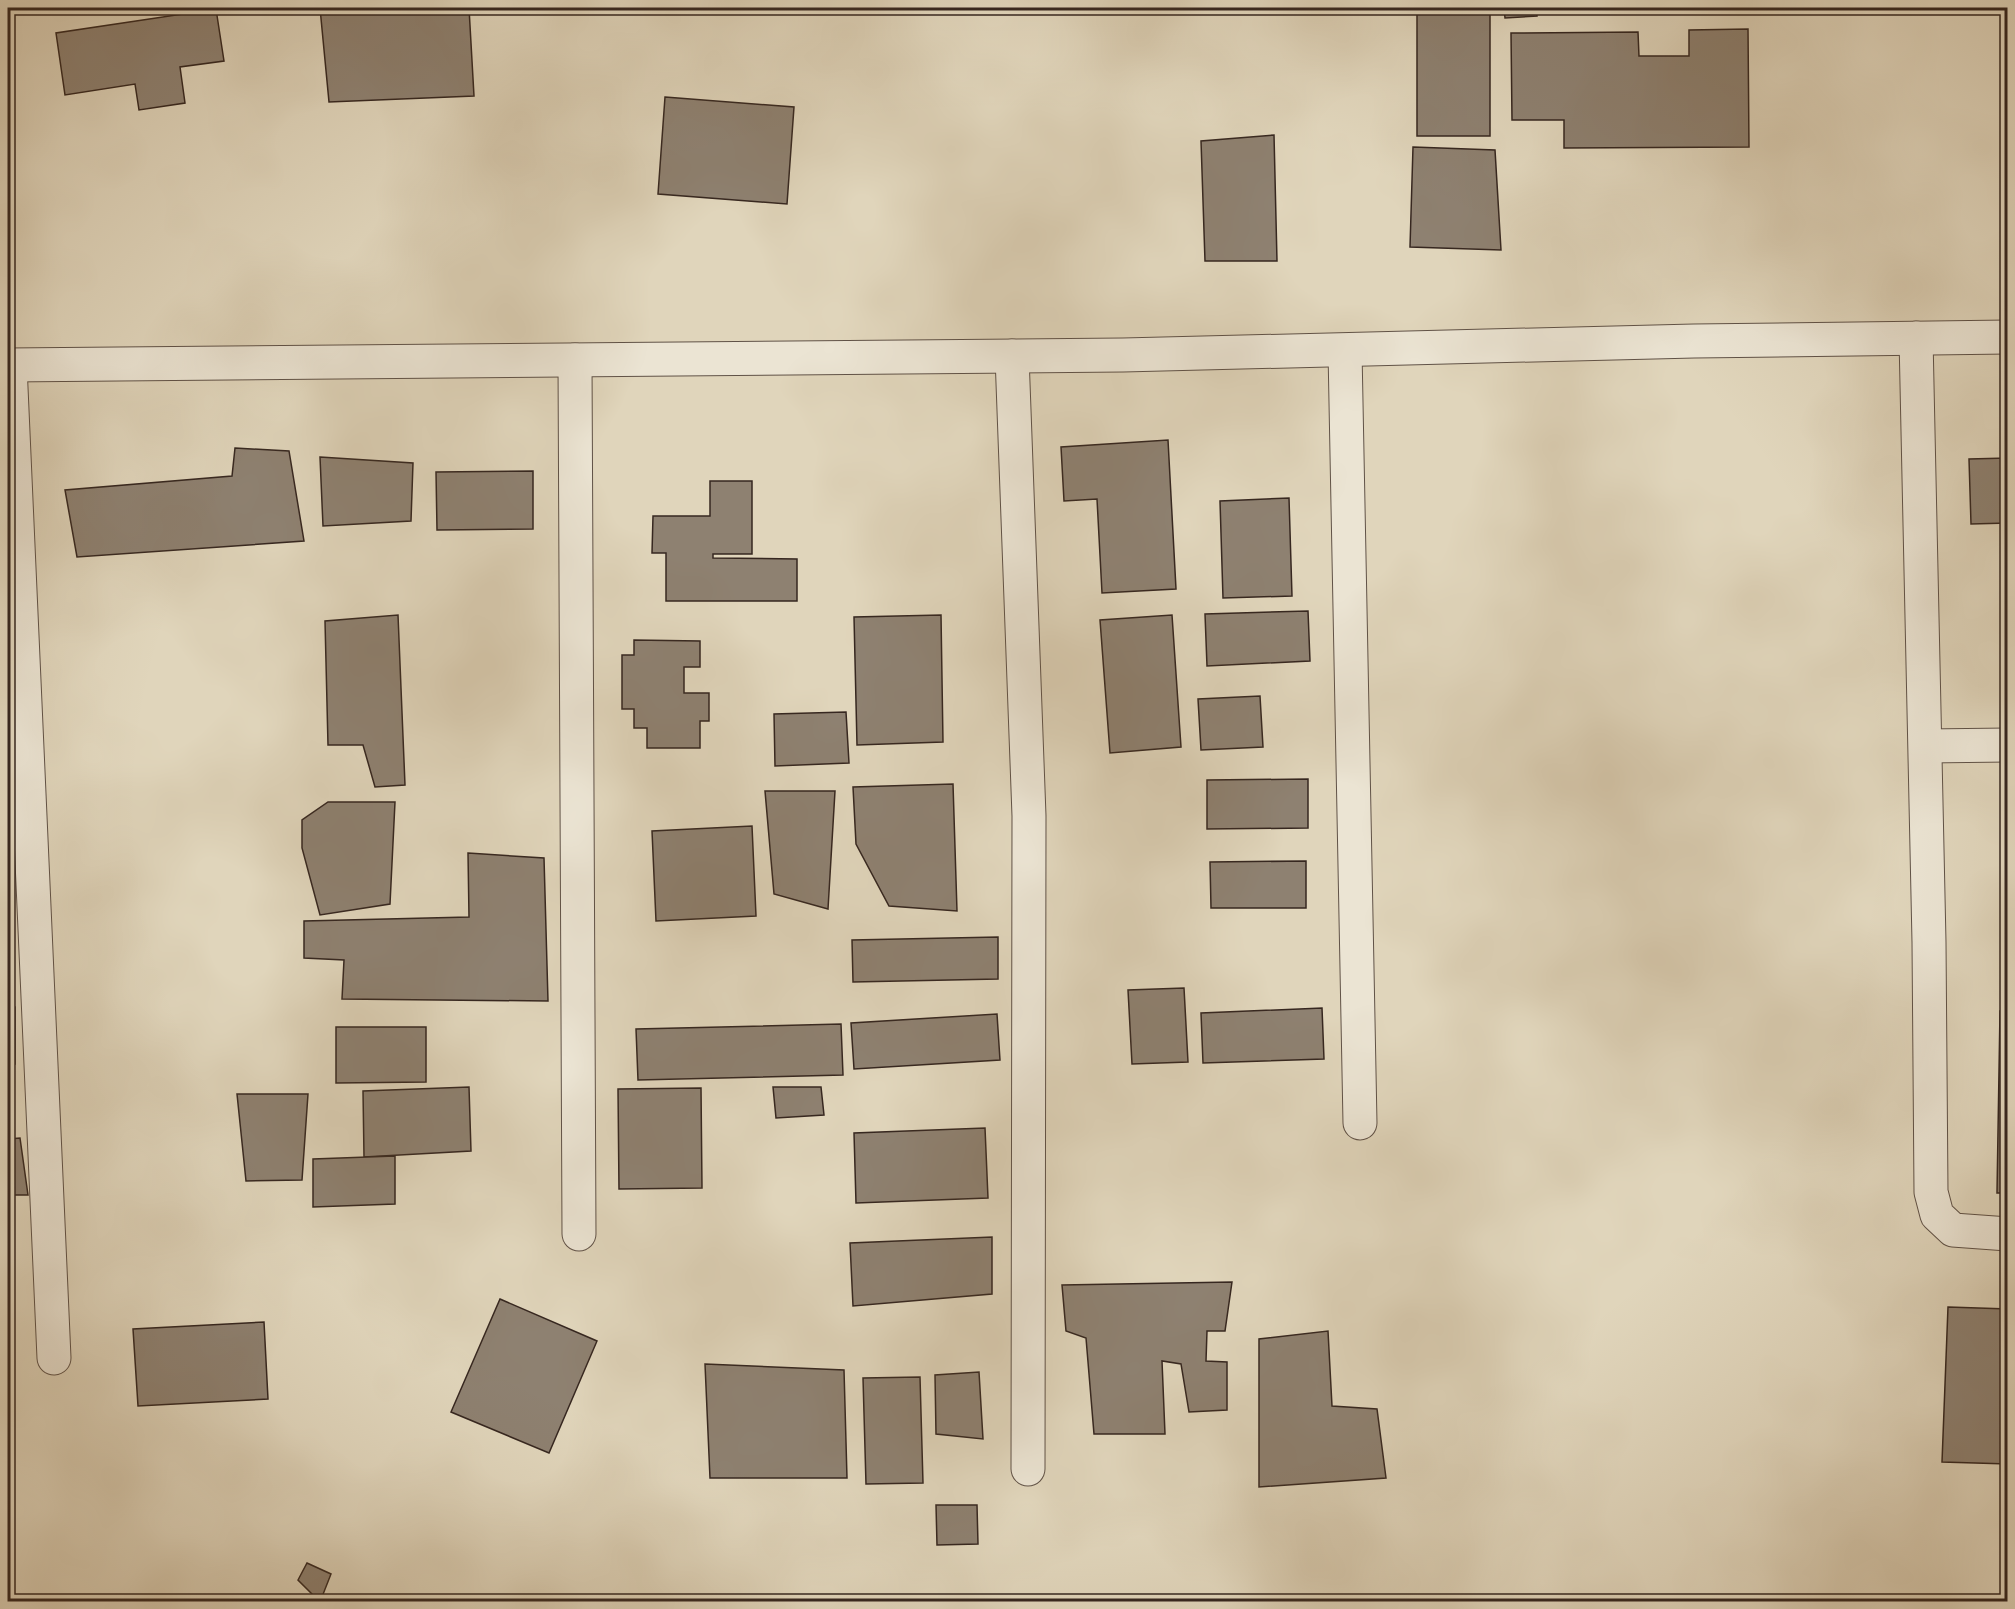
<svg xmlns="http://www.w3.org/2000/svg" width="2015" height="1609" font-family="'IM FELL Great Primer',serif">
	<style>
		.building { fill: #8e8171; stroke: #362720; stroke-width: 1.5 }
		.lines { fill: none; stroke-linecap: round; stroke-linejoin: round }
		.minor-casing { stroke: #605247; stroke-width: 35 }
		.minor { stroke: #ebe4d3; stroke-width: 33 }
	</style>
	<rect width="100%" height="100%" fill="#e0d5bb"/>
	<filter id="stains"><feTurbulence type="fractalNoise" baseFrequency=".00333" numOctaves="4"/><feColorMatrix values="0 0 0 0 .2 0 0 0 0 .09 0 0 0 0 .02 0 0 0 .5 -.17"/></filter>
	<radialGradient id="worn" r=".72"><stop offset=".6" stop-color="#630" stop-opacity="0"/><stop offset="1" stop-color="#630" stop-opacity=".3"/></radialGradient>
	<g class="building">
		<polygon points="320,8 469,8 474,96 329,102"/>
		<rect x="1417" y="8" width="73" height="128"/>
		<polygon points="1504,8 1536,8 1537,16 1505,18"/>
		<polygon points="216,9 224,61 180,67 185,103 139,110 135,84 65,95 56,33"/>
		<polygon points="1748,29 1749,147 1564,148 1564,120 1512,120 1511,33 1638,32 1639,56 1689,56 1689,30"/>
		<polygon points="665,97 794,107 787,204 658,194"/>
		<polygon points="1274,135 1277,261 1205,261 1201,141"/>
		<polygon points="1413,147 1495,150 1501,250 1410,247"/>
		<polygon points="1168,440 1176,589 1102,593 1097,499 1064,501 1061,447"/>
		<polygon points="235,448 289,451 304,541 77,557 65,490 232,476"/>
		<polygon points="320,457 413,463 411,521 323,526"/>
		<polygon points="2008,458 2008,523 1971,524 1969,459"/>
		<polygon points="533,471 533,529 437,530 436,472"/>
		<polygon points="710,481 752,481 752,554 713,554 713,558 797,559 797,601 666,601 666,553 652,553 653,516 710,516"/>
		<polygon points="1289,498 1292,596 1223,598 1220,501"/>
		<polygon points="1308,611 1310,661 1207,666 1205,614"/>
		<polygon points="398,615 405,785 375,787 363,745 328,745 325,621"/>
		<polygon points="941,615 943,742 857,745 854,617"/>
		<polygon points="1172,615 1181,747 1110,753 1100,620"/>
		<polygon points="634,640 700,641 700,667 684,667 684,693 709,693 709,721 700,721 700,748 647,748 647,728 634,728 634,709 622,709 622,655 634,655"/>
		<polygon points="1260,696 1263,747 1201,750 1198,699"/>
		<polygon points="846,712 849,763 775,766 774,714"/>
		<polygon points="8,775 20,776 20,808 8,808"/>
		<polygon points="1308,779 1308,828 1207,829 1207,780"/>
		<polygon points="953,784 957,911 889,906 856,844 853,787"/>
		<polygon points="765,791 835,791 828,909 774,894"/>
		<polygon points="328,802 395,802 390,904 320,915 302,848 302,820"/>
		<polygon points="752,826 756,916 656,921 652,831"/>
		<polygon points="468,853 544,858 548,1001 342,999 344,960 304,958 304,921 469,917"/>
		<polygon points="1306,861 1306,908 1211,908 1210,862"/>
		<polygon points="998,937 998,979 853,982 852,940"/>
		<polygon points="1184,988 1188,1062 1132,1064 1128,990"/>
		<polygon points="15,1007 15,1064 8,1065 8,1008"/>
		<polygon points="1322,1008 1324,1059 1203,1063 1201,1013"/>
		<polygon points="2000,1011 2008,1011 2008,1193 1997,1193"/>
		<polygon points="997,1014 1000,1060 854,1069 851,1023"/>
		<polygon points="841,1024 843,1075 638,1080 636,1029"/>
		<polygon points="336,1027 426,1027 426,1082 336,1083"/>
		<polygon points="469,1087 471,1151 364,1157 363,1091"/>
		<polygon points="773,1087 821,1087 824,1115 776,1118"/>
		<polygon points="701,1088 702,1188 619,1189 618,1089"/>
		<polygon points="237,1094 308,1094 302,1180 246,1181"/>
		<polygon points="985,1128 988,1198 856,1203 854,1133"/>
		<polygon points="20,1138 28,1195 8,1195 8,1139"/>
		<polygon points="395,1156 395,1204 313,1207 313,1159"/>
		<polygon points="992,1237 992,1294 853,1306 850,1243"/>
		<polygon points="1232,1282 1225,1331 1207,1331 1206,1361 1227,1362 1227,1410 1189,1412 1181,1364 1162,1361 1165,1434 1094,1434 1086,1338 1066,1331 1062,1285"/>
		<polygon points="500,1299 597,1341 549,1453 451,1412"/>
		<polygon points="1948,1307 2008,1309 2008,1464 1942,1462"/>
		<polygon points="264,1322 268,1399 138,1406 133,1329"/>
		<polygon points="1328,1331 1332,1406 1377,1409 1386,1478 1259,1487 1259,1339"/>
		<polygon points="705,1364 844,1370 847,1478 710,1478"/>
		<polygon points="979,1372 983,1439 936,1434 935,1375"/>
		<polygon points="920,1377 923,1483 866,1484 863,1378"/>
		<polygon points="936,1505 977,1505 978,1544 937,1545"/>
		<polygon points="307,1563 331,1574 320,1602 298,1580"/>
	</g>
	<g class="lines">
		<defs>
			<g id="minor">
				<polyline points="1916,338 1929,942 1931,1192 1937,1215 1953,1230 2008,1234"/>
				<polyline points="1345,351 1360,1123"/>
				<polyline points="1012,356 1029,816 1028,1469"/>
				<polyline points="575,360 579,1234"/>
				<polyline points="8,365 1123,355 1694,341 2008,337"/>
				<polyline points="10,365 54,1358"/>
				<polyline points="1926,746 2008,745"/>
			</g>
		</defs>
		<use href="#minor" class="minor-casing"/>
		<use href="#minor" class="minor"/>
	</g>
	<rect width="2015" height="1609" fill="none" stroke="#e0d5bb" stroke-width="30"/>
	<rect x="9" y="9" width="1997" height="1591" fill="none" stroke="#362720" stroke-width="3"/>
	<rect x="15" y="15" width="1985" height="1579" fill="none" stroke="#362720" stroke-width="1.5"/>
	<rect width="100%" height="100%" filter="url(#stains)"/>
	<rect width="100%" height="100%" fill="url(#worn)"/>
</svg>
